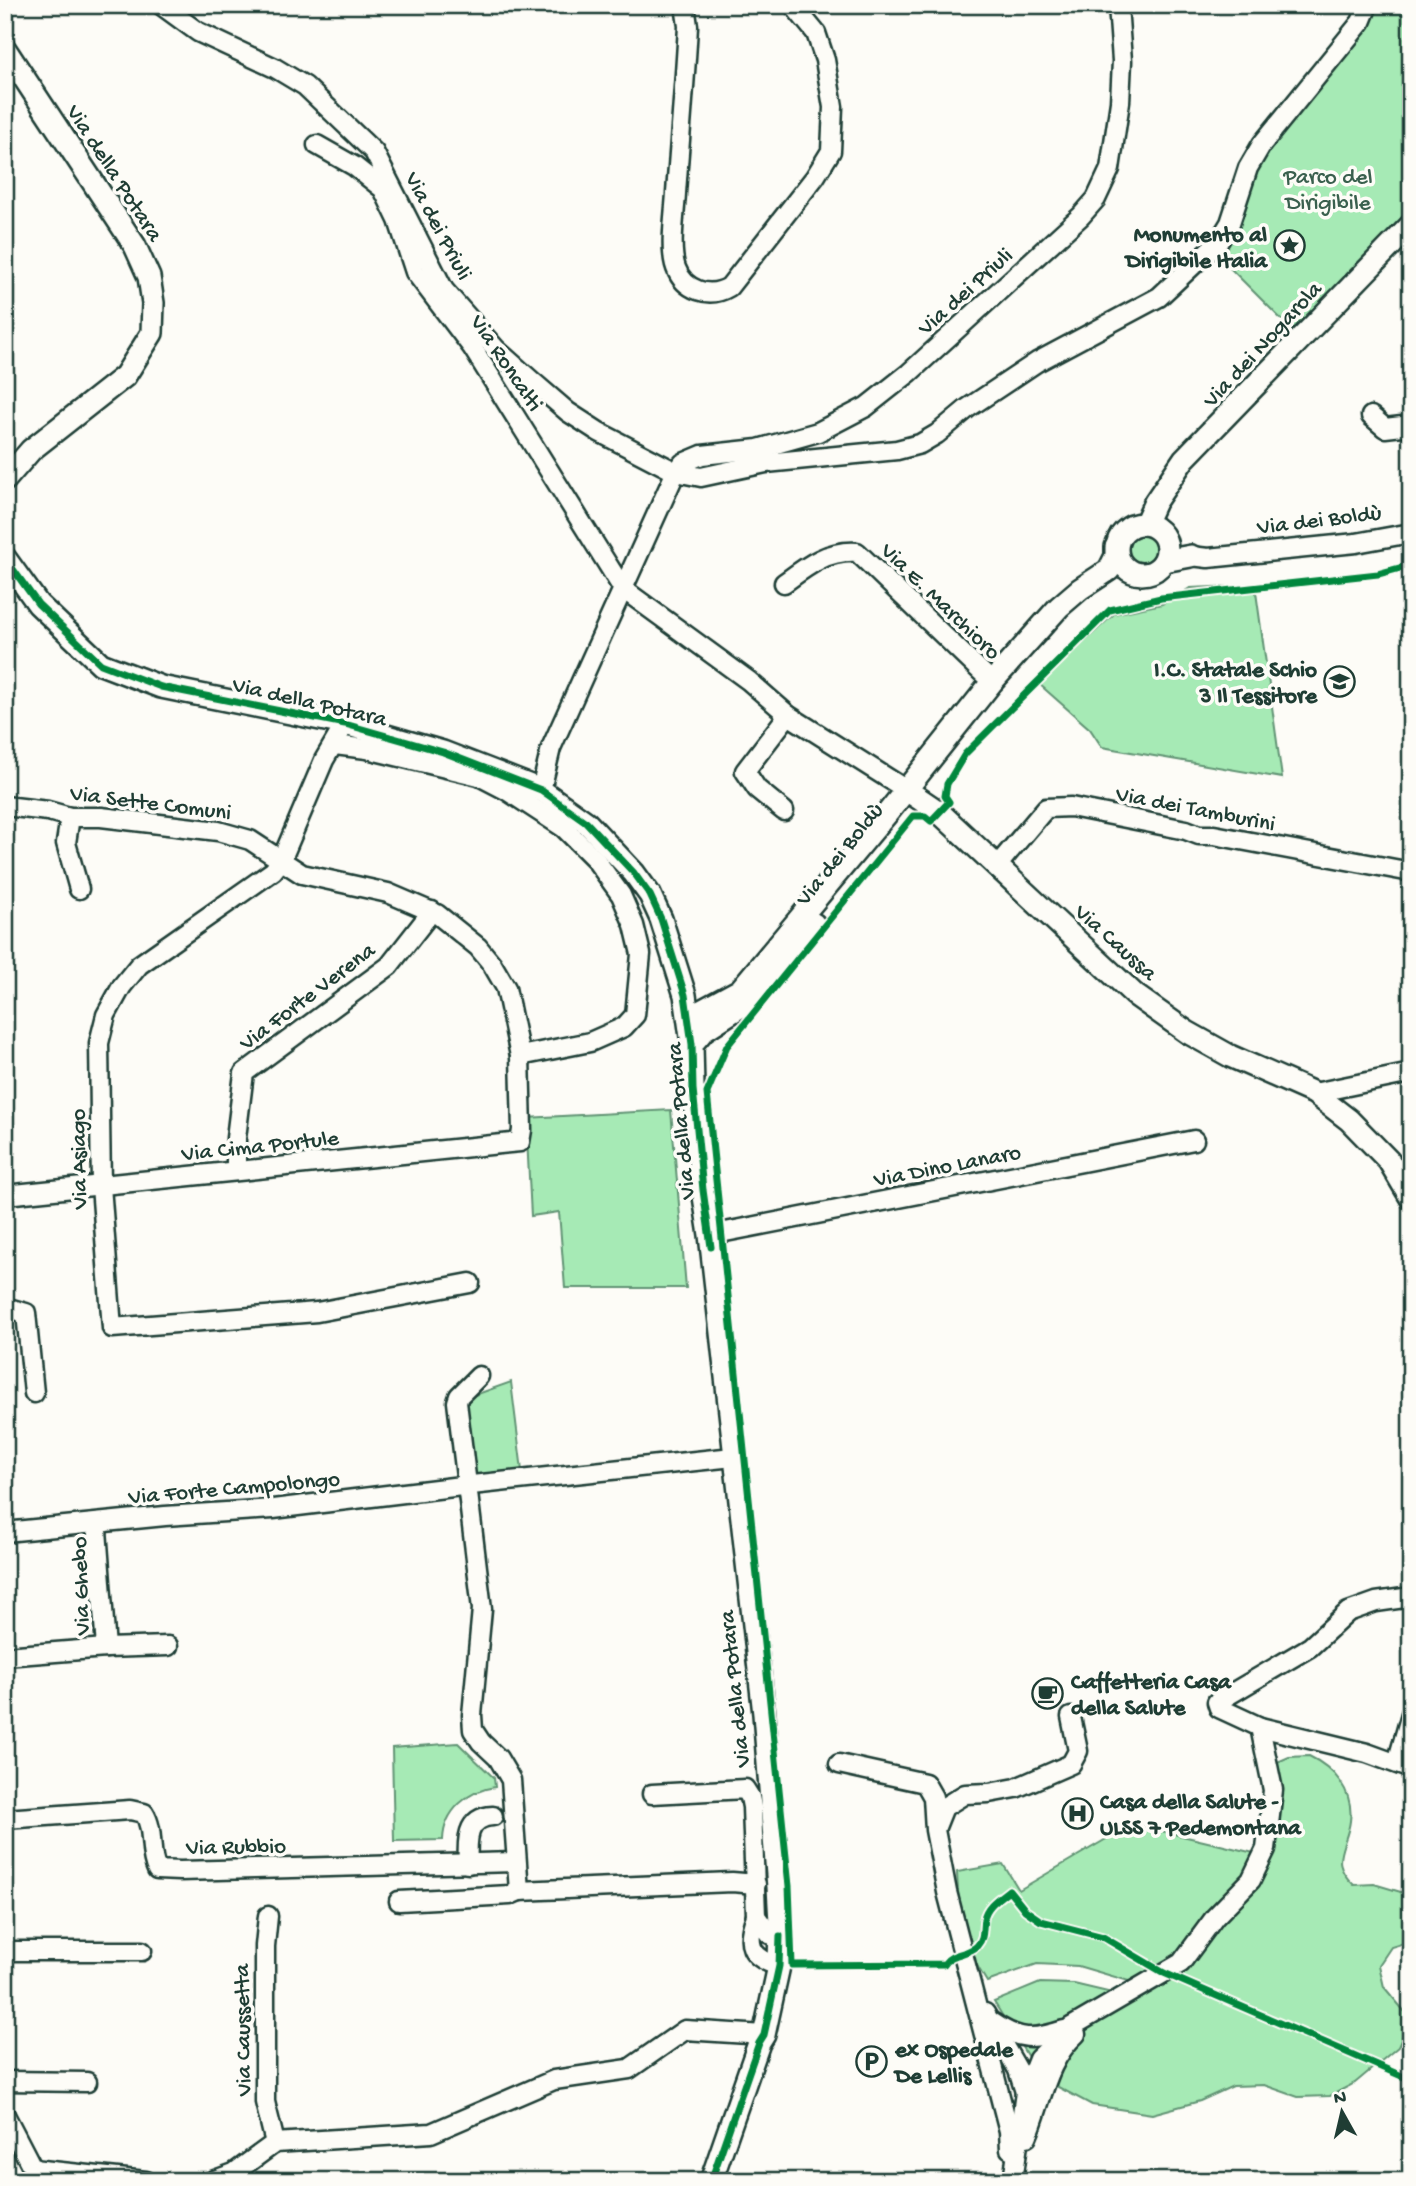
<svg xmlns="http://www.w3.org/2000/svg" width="1416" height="2186" font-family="'Gochi Hand',sans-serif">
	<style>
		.green { fill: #a6eab5; stroke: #629474; stroke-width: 2 }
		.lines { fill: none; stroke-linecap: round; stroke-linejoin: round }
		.minor-casing { stroke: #1f3d34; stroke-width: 23 }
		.tertiary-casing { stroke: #1f3d34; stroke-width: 26 }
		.minor { stroke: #fdfcf7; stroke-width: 18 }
		.tertiary { stroke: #fdfcf7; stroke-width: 21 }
		.cycleway-casing { stroke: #fdfcf7; stroke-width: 11 }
		.cycleway { stroke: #00873e; stroke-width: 7 }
		.labels { text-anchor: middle; stroke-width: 7; stroke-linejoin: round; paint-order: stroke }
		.street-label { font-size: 23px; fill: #1f3d34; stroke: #fdfcf7 }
		.park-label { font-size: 23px; fill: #3a604e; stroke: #fdfcf7 }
		.poi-label { font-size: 23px; font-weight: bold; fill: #1f3d34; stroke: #fdfcf7; text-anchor: start }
	</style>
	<rect width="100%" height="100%" fill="#fdfcf7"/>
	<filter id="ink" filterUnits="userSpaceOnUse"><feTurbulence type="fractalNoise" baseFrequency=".0143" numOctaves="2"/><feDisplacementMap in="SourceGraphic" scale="14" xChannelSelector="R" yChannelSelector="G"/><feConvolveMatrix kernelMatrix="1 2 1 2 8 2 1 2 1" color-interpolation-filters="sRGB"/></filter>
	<g filter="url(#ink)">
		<g class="green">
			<polygon points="1370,5 1395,5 1411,22 1411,212 1294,332 1213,251 1251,169"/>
			<circle cx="1142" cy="548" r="14"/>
			<polygon points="1255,585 1282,778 1102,747 1090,729 1039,684 1114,614 1162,604 1190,588"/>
			<polygon points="671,1110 686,1288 565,1288 559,1212 531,1216 526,1118"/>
			<polygon points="511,1382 523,1479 468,1477 458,1401"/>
			<path d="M458,1743L494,1778L495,1787C467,1791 444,1811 443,1840L394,1841L392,1748Z"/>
			<path d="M1309,1756C1334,1768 1354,1791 1350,1821C1347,1847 1327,1861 1354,1885L1374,1884L1411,1895V1941L1391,1947L1379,1965L1384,1987L1405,2012L1406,2029L1398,2047L1355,2083L1330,2096L1298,2097L1264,2085L1233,2086L1200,2101L1152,2114L1092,2105L1041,2078L994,2002L1040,1983L1074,1984L1133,1998L1187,1965L1254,1884L1273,1764L1289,1757Z"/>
			<path d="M1132,1824L1254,1853L1250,1872L1207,1931L1161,1966L1132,1982L1078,1966L1037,1964L987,1982C960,1941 959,1919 957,1872L1003,1864L1019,1890Z"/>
		</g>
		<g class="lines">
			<defs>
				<g id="minor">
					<polyline points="161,5 198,32 275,68 305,86 374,152 444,290 496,349 532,381 568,412 599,432 676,472 701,477 766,463 897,450 920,444 937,434 968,408 1037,362 1159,297 1219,241 1230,223 1248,168 1262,144 1361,22 1368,5"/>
					<path d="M685,5L688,26C685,81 680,137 676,193C675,213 669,249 676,268C684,290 709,299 729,287L815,177L831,151L833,107L825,60L816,33L793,5"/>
					<polyline points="317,145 354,166 383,189 398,220 415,272 472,347 623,589 749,681 788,715 905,789"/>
					<polyline points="1371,416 1385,428 1411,425"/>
					<polyline points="1191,556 1208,558 1356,543 1411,533"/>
					<path d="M784,583C807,566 827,550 857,552L992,682"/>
					<polyline points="345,724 324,760 281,861 273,871 139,965 122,986 106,1015 99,1043 101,1186 112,1328 317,1312 470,1283"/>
					<polyline points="335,745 367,749 479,776 506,790 564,828 595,859 621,895 634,925 641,954 635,1015 624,1027 590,1042 520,1056"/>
					<polyline points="541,790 551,748 673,478 683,463 702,455 758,449 818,432 866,407 909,373 1081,216 1096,199 1110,169 1120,102 1122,61 1118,5"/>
					<polyline points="5,806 48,811 70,817 101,817 218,831 250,840 302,874 388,893 437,914 478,947 492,964 506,988 520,1056 522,1130 520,1142 5,1195"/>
					<polyline points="784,811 757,789 745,771 788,715"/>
					<polyline points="70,817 66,843 79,889"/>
					<polyline points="997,866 1046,808 1071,807 1186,830 1199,835 1214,835 1411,872"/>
					<polyline points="1314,1093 1411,1073"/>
					<polyline points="236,1170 236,1138 244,1073 389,966 432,911"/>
					<polyline points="710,1235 1194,1140"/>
					<polyline points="5,1307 26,1313 34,1393"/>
					<polyline points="479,1376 459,1396 457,1402 482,1609 472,1715 473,1730 481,1742 498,1758 511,1780 519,1891 732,1882 756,1884"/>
					<polyline points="102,1523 97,1530 106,1648"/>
					<polyline points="5,1532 165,1516 273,1509 453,1487 733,1457"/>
					<polyline points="5,1656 106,1648 168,1646"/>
					<polyline points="1260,1727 1367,1753 1411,1769"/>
					<polyline points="1397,1763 1411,1714"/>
					<polyline points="839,1764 925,1783 933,1797 935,1830 947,1892 1009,2131 1010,2149"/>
					<polyline points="652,1794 745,1789 750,1797 752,1807 756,1916"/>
					<path d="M5,1819L130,1810L144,1813C155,1830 148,1852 157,1870L180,1871L515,1862"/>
					<polyline points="936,1827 944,1807 965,1794 989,1793 1016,1788 1071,1764 1078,1751 1071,1717"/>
					<path d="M468,1864C467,1843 465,1817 493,1816"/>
					<polyline points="399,1901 510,1895 519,1891"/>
					<polyline points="268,1916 265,1946 265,2102 275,2143"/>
					<polyline points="5,1951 142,1951"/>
					<path d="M779,1966C750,1958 745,1944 756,1916L769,1934L780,1937"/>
					<polyline points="985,2013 1018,2070 1025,2092"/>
					<path d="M992,2022C1019,2041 1034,2040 1064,2030"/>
					<polyline points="5,2081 87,2082"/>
					<polyline points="5,2115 33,2169 33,2181"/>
					<path d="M1027,2137C1042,2102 1046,2061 1076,2034"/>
					<polyline points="33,2169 146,2181"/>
					<polyline points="212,2181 234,2173 275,2143 431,2133 554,2080 629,2069 685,2030 764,2035"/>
					<polyline points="1013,2181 1025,2092 1038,2059 1071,2027 1181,1963 1215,1917 1251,1880 1266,1849 1273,1790 1260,1727 1219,1708 1217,1702 1310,1647 1348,1612 1376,1602 1411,1597"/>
				</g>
				<g id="tertiary">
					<polyline points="5,49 135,246 149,277 153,303 152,333 125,376 31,450 5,480"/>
					<circle cx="1142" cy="549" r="25"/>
					<polyline points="1145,524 1155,502 1184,459 1411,225"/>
					<polyline points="5,558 38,604 101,664 161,687 345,724 443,752 541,790 586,822 634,873 650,895 661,919 685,995 692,1044 693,1089 703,1190 710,1235 764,1714 778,1887 780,1923 779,1966 764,2035 759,2043 711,2181"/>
					<polyline points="1164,561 1191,556"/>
					<polyline points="905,789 939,812 1135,995 1187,1032 1230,1056 1314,1093 1349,1120 1389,1161 1411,1198"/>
					<polyline points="690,1017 740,990 890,810 992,682 1059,607 1080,589 1109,570 1116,556 1116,547"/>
					<polyline points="692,1044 704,1030 752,999 814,924"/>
				</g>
			</defs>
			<use href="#minor" class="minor-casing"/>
			<use href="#tertiary" class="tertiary-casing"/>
			<use href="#minor" class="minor"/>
			<use href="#tertiary" class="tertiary"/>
			<defs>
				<g id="cycleway">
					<polyline points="5,558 38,604 101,664 161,687 345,724 443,752 541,790 586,822 634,873 650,895 661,919 685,995 692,1044 693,1089 703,1190 711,1247"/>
					<path d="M1411,565L1378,574L1161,598L1110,610L965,754L947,784L945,796L949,802L931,821L925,816H913L727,1046L707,1093L789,1886L792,1965L944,1964C952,1952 968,1955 977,1946C985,1937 982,1930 984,1919C986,1906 999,1898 1009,1890L1025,1910L1041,1921L1103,1937L1164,1973L1411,2080"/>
					<polyline points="711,2181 759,2043 764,2035 779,1966 780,1936"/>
				</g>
			</defs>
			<use href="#cycleway" class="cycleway-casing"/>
			<use href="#cycleway" class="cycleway"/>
		</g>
	</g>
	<defs>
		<symbol id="sight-ring" viewBox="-11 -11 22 22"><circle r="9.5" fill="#fdfcf7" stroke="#1f3d34" stroke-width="1.5"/><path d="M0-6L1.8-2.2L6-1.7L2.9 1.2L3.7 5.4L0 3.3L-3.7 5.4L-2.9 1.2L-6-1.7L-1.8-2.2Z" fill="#1f3d34"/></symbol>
		<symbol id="school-ring" viewBox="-11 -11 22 22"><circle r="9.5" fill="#fdfcf7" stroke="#1f3d34" stroke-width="1.5"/><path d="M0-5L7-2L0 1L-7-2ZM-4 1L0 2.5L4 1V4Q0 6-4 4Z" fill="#1f3d34"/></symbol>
		<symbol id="cafe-ring" viewBox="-11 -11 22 22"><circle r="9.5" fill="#fdfcf7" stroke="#1f3d34" stroke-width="1.5"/><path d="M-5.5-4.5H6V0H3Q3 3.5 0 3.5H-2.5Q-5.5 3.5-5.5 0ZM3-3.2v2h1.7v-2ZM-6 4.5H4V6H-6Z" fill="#1f3d34"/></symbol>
		<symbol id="hospital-ring" viewBox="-11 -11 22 22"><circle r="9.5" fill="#fdfcf7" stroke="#1f3d34" stroke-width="1.5"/><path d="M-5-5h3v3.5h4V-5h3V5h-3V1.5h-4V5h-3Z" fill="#1f3d34"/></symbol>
		<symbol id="parking-ring" viewBox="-11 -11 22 22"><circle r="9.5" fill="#fdfcf7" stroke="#1f3d34" stroke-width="1.5"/><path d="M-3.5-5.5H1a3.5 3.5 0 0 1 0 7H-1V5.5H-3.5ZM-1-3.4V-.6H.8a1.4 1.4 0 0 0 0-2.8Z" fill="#1f3d34"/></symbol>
	</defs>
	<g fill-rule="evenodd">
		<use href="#sight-ring" x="1272" y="228" width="35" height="35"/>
		<use href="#school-ring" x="1322" y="664" width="35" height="35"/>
		<use href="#cafe-ring" x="1030" y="1676" width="35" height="35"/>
		<use href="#hospital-ring" x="1060" y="1796" width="35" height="35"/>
		<use href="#parking-ring" x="854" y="2044" width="35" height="35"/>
	</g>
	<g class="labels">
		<g class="street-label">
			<text transform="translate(116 172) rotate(57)" y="8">Via della Potara</text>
			<text transform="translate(440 225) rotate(62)" y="8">Via dei Priuli</text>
			<text transform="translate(964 290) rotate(-42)" y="8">Via dei Priuli</text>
			<text transform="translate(1261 343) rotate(-47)" y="8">Via dei Nogarola</text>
			<text transform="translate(508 362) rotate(56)" y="8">Via Roncalti</text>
			<text transform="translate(1319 518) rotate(-7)" y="8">Via dei Boldù</text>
			<text transform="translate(942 600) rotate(44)" y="8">Via E. Marchioro</text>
			<text transform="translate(310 700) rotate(13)" y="8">Via della Potara</text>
			<text transform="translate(151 801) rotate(7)" y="8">Via Sette Comuni</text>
			<text transform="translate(1196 807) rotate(11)" y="8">Via dei Tamburini</text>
			<text transform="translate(838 853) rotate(-51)" y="8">Via dei Boldù</text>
			<text transform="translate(1117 941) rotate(42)" y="8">Via Caussa</text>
			<text transform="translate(306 995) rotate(-37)" y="8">Via Forte Verena</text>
			<text transform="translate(679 1121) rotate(-95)" y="8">Via della Potara</text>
			<text transform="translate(260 1144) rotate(-6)" y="8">Via Cima Portule</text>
			<text transform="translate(77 1159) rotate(-91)" y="8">Via Asiago</text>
			<text transform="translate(947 1164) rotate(-11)" y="8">Via Dino Lanaro</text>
			<text transform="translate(234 1486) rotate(-5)" y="8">Via Forte Campolongo</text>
			<text transform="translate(79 1586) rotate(-92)" y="8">Via Ghebo</text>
			<text transform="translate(733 1689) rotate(-96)" y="8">Via della Potara</text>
			<text transform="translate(236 1845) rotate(-1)" y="8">Via Rubbio</text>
			<text transform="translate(241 2030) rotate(-91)" y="8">Via Caussetta</text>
		</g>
		<g class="park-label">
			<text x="1328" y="183">Parco del<tspan x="1328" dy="26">Dirigibile</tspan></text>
		</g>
		<g class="poi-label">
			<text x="1267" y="241" text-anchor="end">Monumento al<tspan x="1267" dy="26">Dirigibile Italia</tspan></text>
			<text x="1317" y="676" text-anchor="end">I.C. Statale Schio<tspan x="1317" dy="26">3 Il Tessitore</tspan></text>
			<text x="1071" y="1688">Caffetteria Casa<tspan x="1071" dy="26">della Salute</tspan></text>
			<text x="1100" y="1808">Casa della Salute -<tspan x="1100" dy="26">ULSS 7 Pedemontana</tspan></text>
			<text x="895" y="2056">ex Ospedale<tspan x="895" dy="26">De Lellis</tspan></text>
		</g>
	</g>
	<rect width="1416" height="2186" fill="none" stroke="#fdfcf7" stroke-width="28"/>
	<rect x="14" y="14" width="1388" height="2158" fill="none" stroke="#1f3d34" stroke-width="2.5" filter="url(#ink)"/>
	<g transform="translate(1342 2112) rotate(352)" stroke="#fdfcf7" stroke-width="5" paint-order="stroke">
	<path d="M0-5L12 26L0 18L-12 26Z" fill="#1f3d34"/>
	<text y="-10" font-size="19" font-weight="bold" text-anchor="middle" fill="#1f3d34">N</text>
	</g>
</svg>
